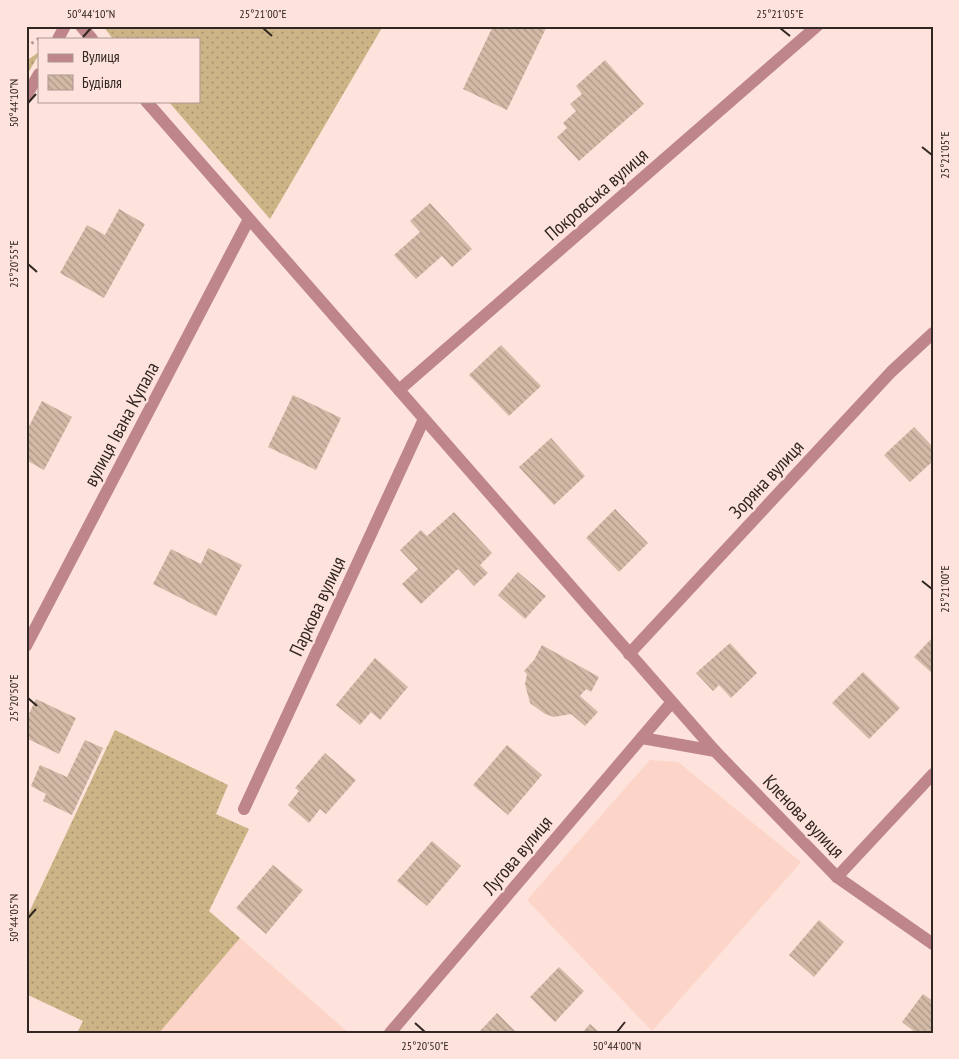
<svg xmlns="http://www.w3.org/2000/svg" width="959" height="1059" font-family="'PT Sans Narrow',sans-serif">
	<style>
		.built { fill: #fcd4c8 }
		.grass { fill: url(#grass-dots) }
		.building { fill: url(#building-back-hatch) }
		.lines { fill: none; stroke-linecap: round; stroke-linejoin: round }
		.path { stroke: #af9a94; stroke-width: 3; stroke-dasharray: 2.5 4; stroke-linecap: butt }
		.minor { stroke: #be868a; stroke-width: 12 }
		.ticks { fill: none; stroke: #322622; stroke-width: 2 }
		.labels { text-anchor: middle; stroke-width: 5; stroke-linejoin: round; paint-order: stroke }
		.street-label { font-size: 19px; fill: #322622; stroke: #fde3db }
		.neatline { fill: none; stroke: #322622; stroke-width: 2 }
		.ticks-label { font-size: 12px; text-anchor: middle; fill: #322622 }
	</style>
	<defs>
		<pattern id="grass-dots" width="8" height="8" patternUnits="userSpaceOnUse" patternTransform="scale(1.25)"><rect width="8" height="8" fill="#cdb487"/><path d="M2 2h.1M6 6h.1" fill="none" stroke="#a7926e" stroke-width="1.8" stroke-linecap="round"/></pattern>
		<pattern id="building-back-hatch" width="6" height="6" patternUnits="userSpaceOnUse" patternTransform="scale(1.25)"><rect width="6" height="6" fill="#d3baa7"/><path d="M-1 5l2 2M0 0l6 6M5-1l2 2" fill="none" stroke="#ac9788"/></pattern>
	</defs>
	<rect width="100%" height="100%" fill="#fde3db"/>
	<g class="built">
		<polygon points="650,760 678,762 801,862 652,1031 527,900"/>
		<polygon points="240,938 349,1033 159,1033"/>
	</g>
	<g class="grass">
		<polygon points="103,26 383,26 270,219 168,101 199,101 199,39 113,39"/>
		<polygon points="39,52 39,54 26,77 26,61"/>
		<polygon points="115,730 228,785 216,814 249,829 209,911 240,938 159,1033 77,1033 83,1021 26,994 26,919"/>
	</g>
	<g class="building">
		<polygon points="493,26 547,26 507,110 463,89"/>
		<polygon points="605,60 644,104 579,161 557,137 567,128 563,123 576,111 570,104 582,94 576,86"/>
		<polygon points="430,203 472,249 452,267 442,256 416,279 394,255 420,232 410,221"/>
		<polygon points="119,209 145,224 104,298 60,273 87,225 105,235"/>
		<polygon points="501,345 541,386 509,416 469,375"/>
		<polygon points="293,395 341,418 316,470 268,447"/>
		<polygon points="42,401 72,417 44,470 26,460 26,432"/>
		<polygon points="914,427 933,447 933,461 910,482 884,455"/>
		<polygon points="551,438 585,476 554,505 519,467"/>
		<polygon points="615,509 648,543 619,572 586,538"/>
		<polygon points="454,512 492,553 480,565 488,573 474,586 458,569 421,604 402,584 418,569 400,550 421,530 427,536"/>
		<polygon points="208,548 242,565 216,616 153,584 171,549 201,564"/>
		<polygon points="518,572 546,596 525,619 498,595"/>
		<polygon points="933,637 933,674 914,657"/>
		<polygon points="730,643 757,673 731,698 719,685 713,691 696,673"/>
		<polygon points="542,645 599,677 591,692 586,689 580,696 598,712 585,726 571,714 554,717 545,714 530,703 525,684 527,674 524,671 534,660"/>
		<polygon points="375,658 408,687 380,720 371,712 360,725 336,705"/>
		<polygon points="863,672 900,708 869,739 832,703"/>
		<polygon points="36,699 76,718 59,754 26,738 26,720"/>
		<polygon points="85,740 103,748 72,815 43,801 46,794 31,786 40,765 67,777"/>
		<polygon points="507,745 542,775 508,815 473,785"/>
		<polygon points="325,753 356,780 326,814 320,809 309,823 288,805 299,791 295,788"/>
		<polygon points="432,841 461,866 427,906 397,881"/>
		<polygon points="273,865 303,890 266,934 236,908"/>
		<polygon points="819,920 844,942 814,977 789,955"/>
		<polygon points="559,967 584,991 555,1022 530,997"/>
		<polygon points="923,994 933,1001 933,1029 930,1033 916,1033 902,1022"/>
		<polygon points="497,1013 517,1033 478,1033"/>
		<polygon points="590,1024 600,1033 582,1033"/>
	</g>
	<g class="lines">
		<polyline class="path" points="26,47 41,37"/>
		<g class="minor">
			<polyline points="81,26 92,39"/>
			<polyline points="58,39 65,26"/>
			<polyline points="26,96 39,74"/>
			<polyline points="146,101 715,751"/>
			<polyline points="399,390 817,26"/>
			<polyline points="26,646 249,219"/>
			<polyline points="629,654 891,372 933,333"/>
			<polyline points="642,738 715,751 837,877 933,944"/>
			<polyline points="244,809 424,419"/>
			<polyline points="837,877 933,774"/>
			<polyline points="390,1033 672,702"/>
		</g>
	</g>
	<path class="ticks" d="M263,28L272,36M780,28L790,36M83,37L91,28M28,103L36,94M922,147L932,155M28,264L37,272M922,581L932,589M28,698L37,706M28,918L36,909M415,1023L425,1032M617,1032L625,1022"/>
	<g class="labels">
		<g class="street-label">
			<text transform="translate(596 194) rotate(-41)" y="7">Покровська вулиця</text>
			<text transform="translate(121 424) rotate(-62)" y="7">вулиця Івана Купала</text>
			<text transform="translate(766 479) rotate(-47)" y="7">Зоряна вулиця</text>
			<text transform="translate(317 606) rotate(-65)" y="7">Паркова вулиця</text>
			<text transform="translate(804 816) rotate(46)" y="7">Кленова вулиця</text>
			<text transform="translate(517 855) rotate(-50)" y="7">Лугова вулиця</text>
		</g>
	</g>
	<rect width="959" height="1059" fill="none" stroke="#fde3db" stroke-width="55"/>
	<rect x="38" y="38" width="162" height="65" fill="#fde3db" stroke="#ac9791"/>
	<rect x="48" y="54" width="25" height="8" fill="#be868a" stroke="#ac9791"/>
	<text x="82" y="62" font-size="15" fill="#322622">Вулиця</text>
	<rect x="48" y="75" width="25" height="15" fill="url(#building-back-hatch)" stroke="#ac9791"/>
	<text x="82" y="88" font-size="15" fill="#322622">Будівля</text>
	<rect x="28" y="28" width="904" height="1004" class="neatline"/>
	<g class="ticks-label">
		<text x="91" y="18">50°44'10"N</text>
		<text x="263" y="18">25°21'00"E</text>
		<text x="780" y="18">25°21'05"E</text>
		<text transform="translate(14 103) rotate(-90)" y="4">50°44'10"N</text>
		<text transform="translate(945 155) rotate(-90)" y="4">25°21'05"E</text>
		<text transform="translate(14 264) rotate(-90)" y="4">25°20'55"E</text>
		<text transform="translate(945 589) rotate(-90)" y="4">25°21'00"E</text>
		<text transform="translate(14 698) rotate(-90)" y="4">25°20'50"E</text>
		<text transform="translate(14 918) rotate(-90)" y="4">50°44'05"N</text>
		<text x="425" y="1050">25°20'50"E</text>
		<text x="617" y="1050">50°44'00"N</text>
	</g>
</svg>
